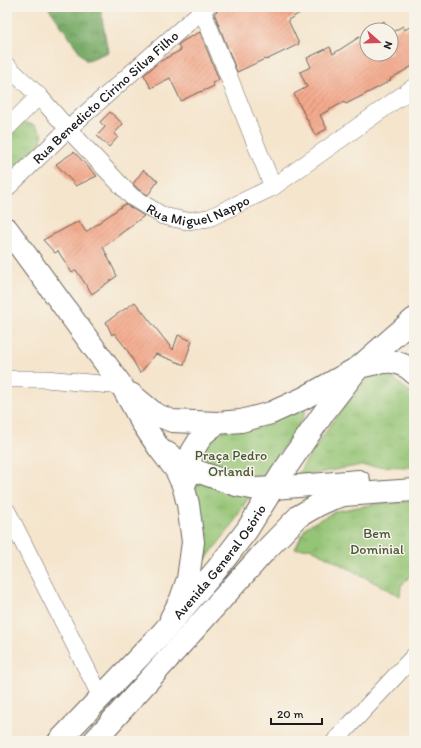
<svg xmlns="http://www.w3.org/2000/svg" width="421" height="748" font-family="Itim,sans-serif">
	<style>
		.forest { fill: url(#forest-crowns); stroke: #4a6341 }
		.park { fill: url(#park-tufts); stroke: #587048 }
		.building { fill: url(#building-hatch) }
		.lines { fill: none; stroke-linecap: round; stroke-linejoin: round }
		.minor-casing { stroke: #68625a; stroke-width: 18 }
		.tertiary-casing { stroke: #68625a; stroke-width: 24 }
		.secondary-casing { stroke: #68625a; stroke-width: 24 }
		.minor { stroke: #fff; stroke-width: 17 }
		.tertiary { stroke: #fff; stroke-width: 22 }
		.secondary { stroke: #fff; stroke-width: 22 }
		.labels { text-anchor: middle; stroke-width: 3; stroke-linejoin: round; paint-order: stroke }
		.street-label { font-size: 14px; fill: #1c1c1c; stroke: #f7f3e8 }
		.park-label { font-size: 14px; fill: #46573b; stroke: #f7f3e8 }
	</style>
	<defs>
		<pattern id="forest-crowns" width="20" height="18" patternUnits="userSpaceOnUse"><rect width="20" height="18" fill="#7a6"/><path d="M2 6a3 3 0 1 1 6 0M12 15a3 3 0 1 1 6 0" fill="none" stroke="#618a53"/></pattern>
		<pattern id="park-tufts" width="24" height="20" patternUnits="userSpaceOnUse"><rect width="24" height="20" fill="#94c474"/><path d="M3 7l-1-3M5 7V3M7 7l1-3M15 17l-1-3M17 17v-4M19 17l1-3" fill="none" stroke="#7fa864"/></pattern>
		<pattern id="building-hatch" width="6" height="6" patternUnits="userSpaceOnUse"><rect width="6" height="6" fill="#f3a88b"/><path d="M-1 1l2-2M0 6l6-6M5 7l2-2" fill="none" stroke="#d09077"/></pattern>
	</defs>
	<rect width="100%" height="100%" fill="#f7f3e8"/>
	<filter id="ink" filterUnits="userSpaceOnUse"><feTurbulence type="fractalNoise" baseFrequency=".025" numOctaves="2"/><feDisplacementMap in="SourceGraphic" scale="8" xChannelSelector="R" yChannelSelector="G"/><feConvolveMatrix kernelMatrix="1 2 1 2 8 2 1 2 1" color-interpolation-filters="sRGB"/></filter>
	<filter id="wash" filterUnits="userSpaceOnUse"><feTurbulence type="fractalNoise" baseFrequency=".012" numOctaves="4" result="noise"/><feDisplacementMap in="SourceGraphic" scale="16" xChannelSelector="R" yChannelSelector="G"/><feGaussianBlur stdDeviation="0.9" result="paint"/><feColorMatrix in="noise" values="0 0 0 0 0 0 0 0 0 0 0 0 0 0 0 0 0 1.4 0 .05"/><feComposite in="paint" operator="in"/></filter>
	<g filter="url(#wash)">
		<rect width="100%" height="100%" fill="#f5e5cd"/>
		<polygon class="forest" points="48,7 100,7 108,52 86,61"/>
		<g class="park">
			<polygon points="24,122 34,125 43,134 39,146 10,171 7,171 7,138"/>
			<polygon points="377,374 394,379 414,395 414,467 357,466 296,477 315,447 341,410 365,381"/>
			<polygon points="297,410 306,411 304,417 245,503 231,527 205,560 202,522 198,507 194,486 206,436"/>
			<polygon points="414,501 414,571 401,586 400,596 310,548 295,549 306,527 336,511 375,504"/>
		</g>
		<g id="blocks">
			<g class="building">
				<polygon points="224,7 310,7 288,20 299,44 266,60 265,59 237,72 214,13"/>
				<polygon points="384,21 389,30 371,30"/>
				<polygon points="414,24 414,65 390,79 391,80 379,87 346,104 344,102 320,115 327,129 315,135 294,94 307,87 300,72 311,67 307,58 330,47 333,54 367,32 367,54 391,54 391,33 403,26 405,30"/>
				<polygon points="200,32 219,80 212,83 214,86 201,92 201,91 181,101 170,78 151,88 144,75 159,62 181,50 178,45 183,41"/>
				<polygon points="110,112 123,124 114,134 118,137 109,147 97,136 105,127 100,122"/>
				<polygon points="74,152 97,176 76,186 56,164"/>
				<polygon points="143,170 158,181 148,195 138,189 133,184"/>
				<polygon points="125,204 144,216 103,247 117,276 92,294 76,270 72,273 58,251 55,253 43,240 79,221 86,232"/>
				<polygon points="135,302 173,350 178,335 192,341 184,364 185,365 156,354 140,373 126,348 114,333 112,335 106,322"/>
			</g>
		</g>
	</g>
	<g filter="url(#ink)">
		<use href="#blocks" fill-opacity="0" stroke="#68625a" stroke-width="1"/>
		<g class="lines">
			<defs>
				<g id="minor">
					<polyline points="202,10 273,187"/>
					<path id="s1" d="M7,66L39,96L68,129L132,197L163,216L187,221L209,218L273,187L414,87"/>
					<polyline points="7,128 39,96"/>
					<path id="s2" d="M7,188L68,129L206,7"/>
					<polyline points="7,379 46,379 122,386"/>
					<polyline points="7,511 101,697"/>
					<polyline points="335,741 414,656"/>
				</g>
				<g id="tertiary">
					<polyline points="7,229 122,386 141,421 159,448 176,470 183,485 188,504 193,542 188,579 181,599 171,618"/>
					<polyline points="131,394 155,414 172,421 217,423 241,421 271,413 304,398 359,367"/>
					<polyline points="167,453 188,468 236,485 256,489 274,488"/>
					<polyline points="186,481 192,452 203,434 217,423"/>
				</g>
				<g id="secondary">
					<path d="M360,367C381,362 397,356 414,373"/>
					<polyline points="274,488 359,481"/>
					<path id="s3" d="M59,741L163,632L217,569L247,530L281,475L325,411L359,367L414,319"/>
					<polyline points="94,741 264,552 299,516 318,505 331,499 344,495 414,490"/>
				</g>
			</defs>
			<use href="#minor" class="minor-casing"/>
			<use href="#tertiary" class="tertiary-casing"/>
			<use href="#secondary" class="secondary-casing"/>
			<use href="#minor" class="minor"/>
			<use href="#tertiary" class="tertiary"/>
			<use href="#secondary" class="secondary"/>
		</g>
	</g>
	<g class="labels">
		<g class="street-label">
			<text dy="5" stroke="none"><textPath href="#s2" startOffset="134">Rua Benedicto Cirino Silva Filho</textPath></text>
			<text dy="5" stroke="none"><textPath href="#s1" startOffset="254">Rua Miguel Nappo</textPath></text>
			<text dy="5" stroke="none"><textPath href="#s3" startOffset="241">Avenida General Osório</textPath></text>
		</g>
		<g class="park-label">
			<text x="231" y="460">Praça Pedro<tspan x="231" dy="16">Orlandi</tspan></text>
			<text x="377" y="538">Bem<tspan x="377" dy="16">Dominial</tspan></text>
		</g>
	</g>
	<rect width="421" height="748" fill="none" stroke="#f7f3e8" stroke-width="24"/>
	<g transform="translate(379 42) rotate(110)"><circle r="19" fill="#f7f3e8" stroke="#9f9d96"/>
	<path d="M0-3L7 15L0 10L-7 15Z" fill="#d1495b"/>
	<text y="-6" font-size="11" font-weight="bold" text-anchor="middle" fill="#1c1c1c">N</text>
	</g>
	<path d="M271 718v6h51v-6" fill="none" stroke="#1c1c1c" stroke-width="2"/>
	<text x="277" y="718" font-size="12" fill="#1c1c1c" stroke="#f7f3e8" stroke-width="3" paint-order="stroke">20 m</text>
</svg>
